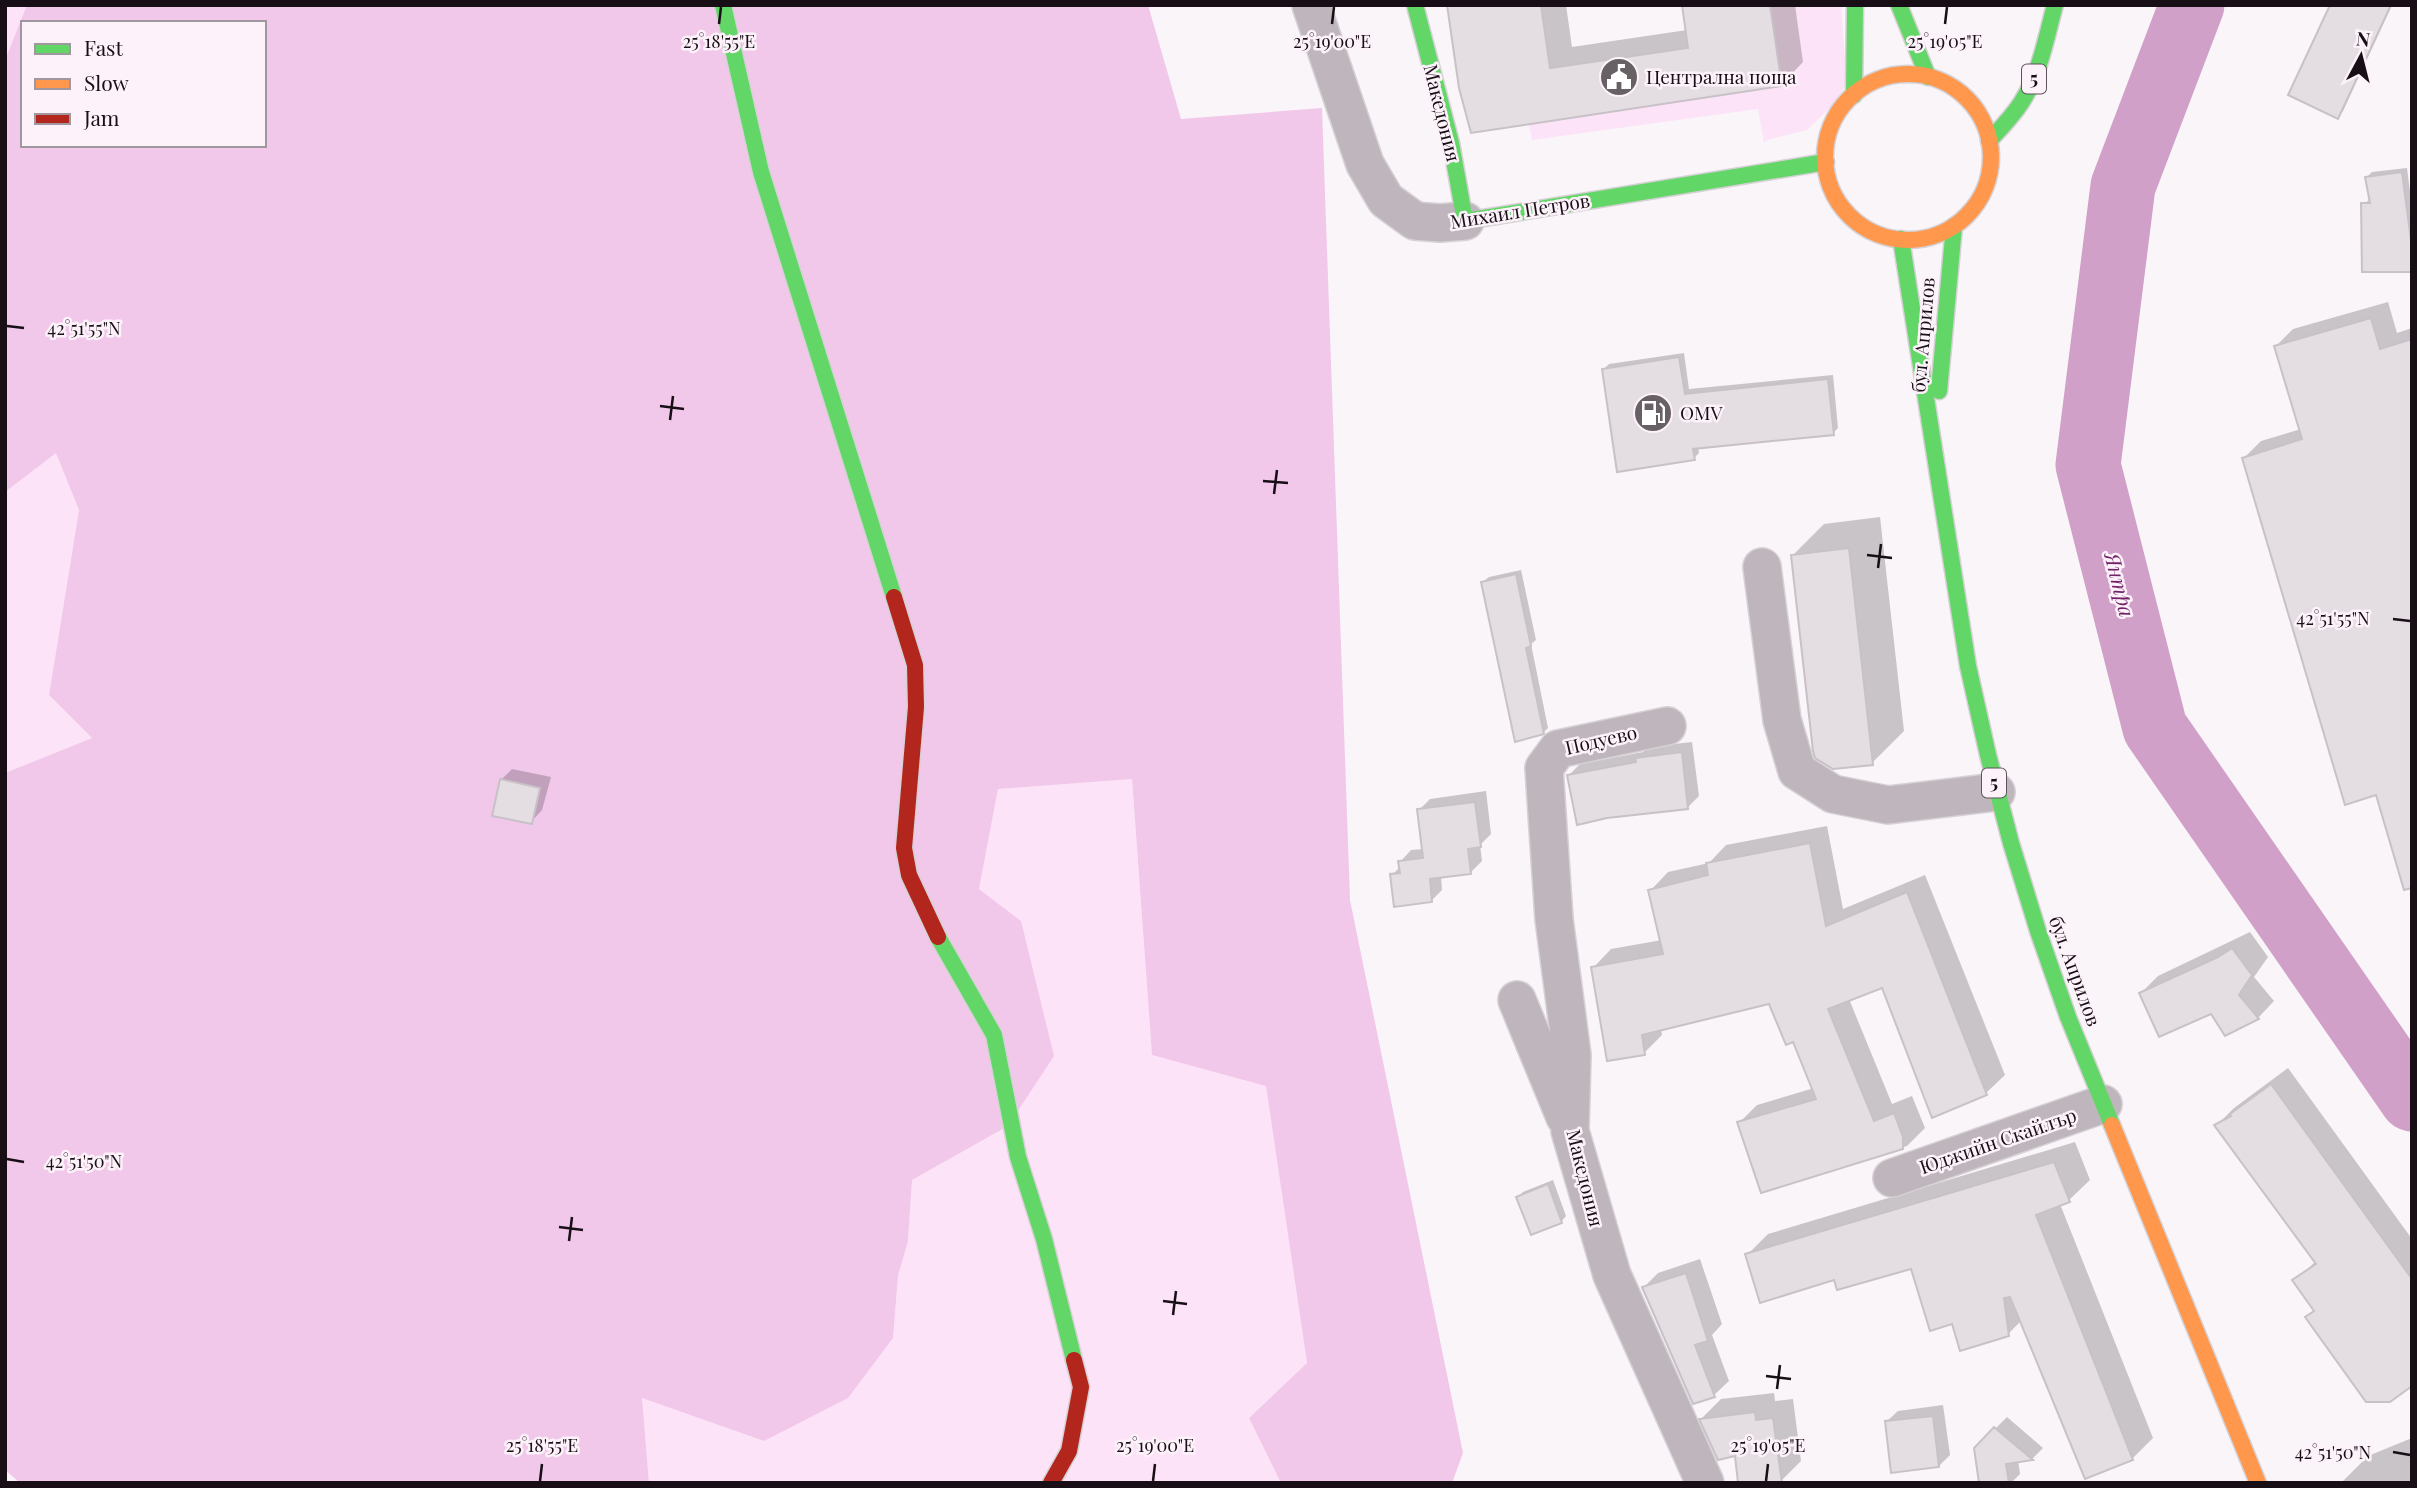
<svg xmlns="http://www.w3.org/2000/svg" width="2417" height="1488" font-family="'Playfair Display',serif">
	<style>
		.green { fill: #fde3f7 }
		.forest { fill: #f1c8ea; fill-rule: evenodd }
		.shadow { fill: #0003 }
		.lines { fill: none; stroke-linecap: round; stroke-linejoin: round }
		.river { stroke: #d1a0c8; stroke-width: 65 }
		.building { fill: #e4dde2; stroke: #c8c1c7; stroke-width: 2 }
		.street-casing { stroke: #d5d1d4; stroke-width: 40 }
		.fast-casing { stroke: #d5d1d4; stroke-width: 19 }
		.slow-casing { stroke: #d5d1d4; stroke-width: 19 }
		.jam-casing { stroke: #d5d1d4; stroke-width: 19 }
		.street { stroke: #bfb5bd; stroke-width: 37 }
		.fast { stroke: #63d668; stroke-width: 16 }
		.slow { stroke: #ff974d; stroke-width: 16 }
		.jam { stroke: #b3261e; stroke-width: 16 }
		.ticks { fill: none; stroke: #180f16; stroke-width: 2.5 }
		.labels { text-anchor: middle; stroke-width: 5; stroke-linejoin: round; paint-order: stroke }
		.shield { fill: #fdf2fa; stroke: #5d535a; stroke-width: 2 }
		.shield-label { font-size: 18px; font-weight: bold; fill: #180f16 }
		.poi-label { font-size: 19px; fill: #180f16; stroke: #fdf2fa; text-anchor: start }
		.street-label { font-size: 19px; fill: #180f16; stroke: #fdf2fa }
		.water-label { font-size: 21px; font-style: italic; fill: #722267; stroke: #fdf2fa }
		.ticks-label { font-size: 18px; text-anchor: middle; fill: #180f16; stroke: #fdf2fa; stroke-width: 5; stroke-linejoin: round; paint-order: stroke }
	</style>
	<rect width="100%" height="100%" fill="#faf5f9"/>
	<g class="green">
		<polygon points="5,5 27,5 5,60"/>
		<polygon points="1770,5 1841,5 1847,84 1828,110 1807,130 1767,140 1764,143 1758,109 1532,140 1529,124 1781,86"/>
		<polygon points="56,452 79,510 49,695 92,738 5,773 5,492"/>
		<polygon points="1132,779 1152,1055 1266,1085 1307,1363 1249,1418 1281,1483 649,1483 642,1398 764,1441 893,1338 898,1276 908,1241 912,1180 1008,1126 1021,921 979,889 998,789"/>
	</g>
	<path class="forest" d="M27,5H1148L1181,119L1322,108L1350,900L1463,1453L1452,1483H1281L1249,1418L1307,1363L1266,1086L1152,1055L1132,779L998,789L979,889L1021,921L1054,1056L1008,1126L912,1180L908,1241L898,1276L893,1338L848,1398L764,1441L642,1398L649,1483H20L5,1470V773L92,738L49,695L79,510L56,453L5,492V60ZM23,23H264V145H23Z"/>
	<g class="shadow">
		<polygon points="1449,5 1566,5 1572,47 1687,30 1683,5 1795,5 1803,62 1781,85 1472,131"/>
		<polygon points="2332,5 2392,5 2343,111 2338,117"/>
		<polygon points="2407,168 2412,207 2412,270 2363,204 2371,199 2367,177 2372,172"/>
		<polygon points="2388,302 2397,333 2412,328 2412,882 2244,458 2261,441 2301,429 2276,346 2293,329"/>
		<polygon points="1684,353 1689,389 1833,375 1838,428 1833,433 1698,446 1699,453 1694,458 1603,370 1609,364"/>
		<polygon points="1880,517 1904,731 1872,763 1793,555 1824,524"/>
		<polygon points="1521,570 1536,640 1531,644 1548,728 1543,733 1483,582 1489,577"/>
		<polygon points="1692,742 1699,796 1688,807 1569,775 1580,764 1643,752 1648,747"/>
		<polygon points="512,769 551,777 542,810 531,822 501,780"/>
		<polygon points="1486,791 1491,834 1480,845 1482,861 1470,873 1441,876 1442,890 1431,901 1392,875 1401,866 1400,862 1411,850 1424,849 1419,810 1430,799"/>
		<polygon points="1827,826 1843,909 1925,875 2005,1075 1986,1093 1933,1115 1883,985 1849,999 1892,1104 1912,1096 1925,1128 1907,1146 1762,1190 1739,1123 1757,1105 1814,1088 1794,1040 1770,1002 1661,1029 1662,1035 1644,1053 1593,968 1611,949 1662,940 1650,891 1668,872 1709,863 1726,845"/>
		<polygon points="2250,932 2268,957 2254,977 2274,1001 2258,1018 2226,1034 2212,1012 2141,993 2158,976"/>
		<polygon points="2288,1068 2412,1239 2412,1384 2315,1310 2295,1281 2316,1261 2217,1125 2234,1108"/>
		<polygon points="2075,1142 2090,1180 2069,1200 2060,1204 2153,1438 2132,1459 2021,1321 2008,1334 1953,1322 1912,1267 1835,1278 1747,1255 1768,1234"/>
		<polygon points="1553,1180 1566,1216 1561,1222 1518,1197 1523,1192"/>
		<polygon points="1700,1259 1722,1324 1712,1335 1729,1381 1714,1395 1644,1287 1658,1273"/>
		<polygon points="1774,1393 1775,1401 1793,1399 1801,1461 1781,1481 1736,1454 1701,1419 1721,1399"/>
		<polygon points="1943,1405 1950,1455 1939,1466 1886,1422 1898,1411"/>
		<polygon points="2007,1417 2043,1448 2032,1459 2018,1460 2020,1474 2011,1483 1981,1483 1976,1448"/>
		<polygon points="2412,1438 2412,1483 2341,1483 2368,1456"/>
	</g>
	<g class="lines">
		<polyline class="river" points="2192,5 2123,186 2088,465 2155,728 2412,1099"/>
	</g>
	<g class="building">
		<polygon points="1447,5 1541,5 1550,68 1688,48 1682,5 1770,5 1782,86 1471,133 1459,88"/>
		<polygon points="2330,5 2391,5 2338,119 2288,95"/>
		<polygon points="2402,172 2412,248 2412,272 2362,272 2361,203 2370,203 2365,177"/>
		<polygon points="2371,318 2380,349 2412,339 2412,888 2404,890 2376,795 2345,805 2242,458 2302,439 2274,346"/>
		<polygon points="1679,357 1685,394 1828,379 1834,435 1693,449 1695,460 1617,472 1602,369"/>
		<polygon points="1849,548 1873,765 1833,769 1815,758 1813,751 1791,555"/>
		<polygon points="1516,574 1531,646 1526,648 1544,734 1515,742 1481,582"/>
		<polygon points="1682,752 1688,809 1607,818 1577,825 1567,775 1636,762 1635,758"/>
		<polygon points="500,779 540,788 532,824 492,816"/>
		<polygon points="1475,802 1481,847 1468,849 1471,874 1430,879 1432,902 1394,907 1390,874 1400,873 1398,861 1423,858 1417,809"/>
		<polygon points="1810,843 1826,926 1907,892 1987,1095 1932,1118 1882,988 1828,1009 1874,1121 1894,1113 1903,1137 1903,1149 1761,1193 1737,1122 1816,1099 1793,1042 1786,1045 1769,1004 1642,1035 1645,1055 1607,1061 1591,967 1663,954 1648,890 1708,875 1706,863"/>
		<polygon points="2232,948 2252,975 2239,995 2259,1019 2225,1036 2211,1014 2159,1037 2139,993 2218,957"/>
		<polygon points="2271,1084 2412,1279 2412,1386 2390,1402 2366,1402 2305,1317 2314,1311 2292,1280 2316,1264 2214,1125 2231,1116 2230,1114"/>
		<polygon points="2054,1162 2070,1202 2036,1215 2133,1460 2085,1479 2010,1297 2004,1298 2009,1336 1960,1351 1952,1324 1930,1331 1911,1269 1837,1290 1834,1280 1760,1303 1745,1254"/>
		<polygon points="1548,1184 1562,1223 1531,1235 1516,1197"/>
		<polygon points="1686,1273 1708,1341 1695,1345 1715,1397 1693,1404 1642,1287"/>
		<polygon points="1755,1412 1756,1420 1773,1418 1782,1483 1738,1483 1735,1456 1718,1460 1699,1419"/>
		<polygon points="1933,1416 1939,1467 1891,1473 1885,1421"/>
		<polygon points="1994,1427 2033,1460 2006,1464 2009,1483 1979,1483 1974,1448"/>
	</g>
	<g class="lines">
		<defs>
			<g id="street">
				<polyline points="1311,5 1365,164 1386,200 1415,221 1440,223 1465,221"/>
				<polyline points="1762,567 1782,720 1797,771 1833,794 1888,805 1996,792"/>
				<polyline points="1667,726 1558,749 1544,768 1554,919 1572,1055 1570,1131 1612,1275 1705,1483"/>
				<polyline points="1517,1000 1565,1117"/>
				<polyline points="1892,1178 2103,1104"/>
			</g>
			<g id="fast">
				<polyline points="723,5 761,172 894,597"/>
				<polyline points="1415,5 1451,143 1465,221 1826,162"/>
				<polyline points="1899,5 1928,77"/>
				<polyline points="1854,95 1855,5"/>
				<path d="M1989,141C2000,129 2012,117 2021,103C2040,74 2046,38 2055,5"/>
				<polyline points="1901,239 1968,666 1988,755 2011,843 2038,931 2068,1017 2112,1125"/>
				<polyline points="1939,391 1954,226"/>
				<polyline points="938,937 994,1035 1018,1157 1044,1239 1074,1360"/>
			</g>
			<g id="slow">
				<circle cx="1908" cy="157" r="83"/>
				<polyline points="2112,1125 2258,1483"/>
			</g>
			<g id="jam">
				<polyline points="894,597 915,665 916,707 904,848 909,875 938,937"/>
				<polyline points="1051,1483 1069,1451 1081,1387 1074,1360"/>
			</g>
		</defs>
		<use href="#street" class="street-casing"/>
		<use href="#fast" class="fast-casing"/>
		<use href="#slow" class="slow-casing"/>
		<use href="#jam" class="jam-casing"/>
		<use href="#street" class="street"/>
		<use href="#fast" class="fast"/>
		<use href="#slow" class="slow"/>
		<use href="#jam" class="jam"/>
	</g>
	<path class="ticks" d="M719,24L721,7M1332,24L1334,7M1945,24L1947,7M7,326L24,328M660,406L684,409M670,420L673,396M1263,481L1288,483M1274,494L1277,470M1867,555L1892,558M1878,568L1881,544M2393,619L2410,621M7,1159L24,1162M559,1227L583,1230M569,1241L572,1217M1163,1301L1187,1304M1173,1315L1176,1291M1766,1376L1791,1379M1777,1389L1780,1365M2393,1452L2410,1455M540,1481L542,1464M1153,1481L1155,1464M1766,1481L1768,1464"/>
	<defs>
		<symbol id="civic-disc" viewBox="-11 -11 22 22"><circle r="9.5" fill="#676065" stroke="#fdf2fa"/><path d="M-.6-6.5H3V-4.5H.6V-3L4-1V1h2V6H-6V1h2V-1L-.6-3ZM-1.2 2.5V6h2.4V2.5Z" fill="#fff"/></symbol>
		<symbol id="fuel-disc" viewBox="-11 -11 22 22"><circle r="9.5" fill="#676065" stroke="#fdf2fa"/><path d="M-5.5-6h7V0h2V4h1.3V-2.5L3-4.5l.8-.8L6-3V5H2.5V1h-1V6h-7ZM-4.2-4.7v3.2H.2V-4.7Z" fill="#fff"/></symbol>
	</defs>
	<g fill-rule="evenodd">
		<use href="#civic-disc" x="1597" y="55" width="44" height="44"/>
		<use href="#fuel-disc" x="1631" y="391" width="44" height="44"/>
	</g>
	<g class="labels">
		<g class="shield">
			<rect x="2022" y="64.5" width="24" height="29" rx="5"/>
			<rect x="1982" y="768.5" width="24" height="29" rx="5"/>
		</g>
		<g class="shield-label">
			<text x="2034" y="85">5</text>
			<text x="1994" y="789">5</text>
		</g>
		<g class="poi-label">
			<text x="1646" y="84">Централна поща</text>
			<text x="1680" y="420">OMV</text>
		</g>
		<g class="street-label">
			<text transform="translate(1442 113) rotate(76)" y="7">Македония</text>
			<text transform="translate(1520 211) rotate(-9)" y="7">Михаил Петров</text>
			<text transform="translate(1923 335) rotate(-85)" y="7">бул. Априлов</text>
			<text transform="translate(1601 740) rotate(-13)" y="7">Подуево</text>
			<text transform="translate(2075 971) rotate(70)" y="7">бул. Априлов</text>
			<text transform="translate(1998 1141) rotate(-19)" y="7">Юджийн Скайлър</text>
			<text transform="translate(1585 1178) rotate(76)" y="7">Македония</text>
		</g>
		<g class="water-label">
			<text transform="translate(2119 585) rotate(76)" y="7">Янтра</text>
		</g>
	</g>
	<g class="ticks-label">
		<text x="719" y="48">25°18'55"E</text>
		<text x="1332" y="48">25°19'00"E</text>
		<text x="1945" y="48">25°19'05"E</text>
		<text x="84" y="335">42°51'55"N</text>
		<text x="2333" y="625">42°51'55"N</text>
		<text x="84" y="1168">42°51'50"N</text>
		<text x="542" y="1452">25°18'55"E</text>
		<text x="1155" y="1452">25°19'00"E</text>
		<text x="1768" y="1452">25°19'05"E</text>
		<text x="2333" y="1459">42°51'50"N</text>
	</g>
	<rect width="2417" height="1488" fill="none" stroke="#180f16" stroke-width="14"/>
	<rect x="21" y="21" width="245" height="126" fill="#fdf2fa" stroke="#a1979f" stroke-width="2"/>
	<rect x="35" y="44" width="35" height="10" fill="#63d668" stroke="#a1979f" stroke-width="2"/>
	<text x="84" y="56" font-size="21" fill="#180f16">Fast</text>
	<rect x="35" y="79" width="35" height="10" fill="#ff974d" stroke="#a1979f" stroke-width="2"/>
	<text x="84" y="91" font-size="21" fill="#180f16">Slow</text>
	<rect x="35" y="114" width="35" height="10" fill="#b3261e" stroke="#a1979f" stroke-width="2"/>
	<text x="84" y="126" font-size="21" fill="#180f16">Jam</text>
	<g transform="translate(2361 56) rotate(7)" stroke="#fdf2fa" stroke-width="5" paint-order="stroke">
	<path d="M0-5L12 26L0 18L-12 26Z" fill="#180f16"/>
	<text y="-10" font-size="19" font-weight="bold" text-anchor="middle" fill="#180f16">N</text>
	</g>
</svg>
